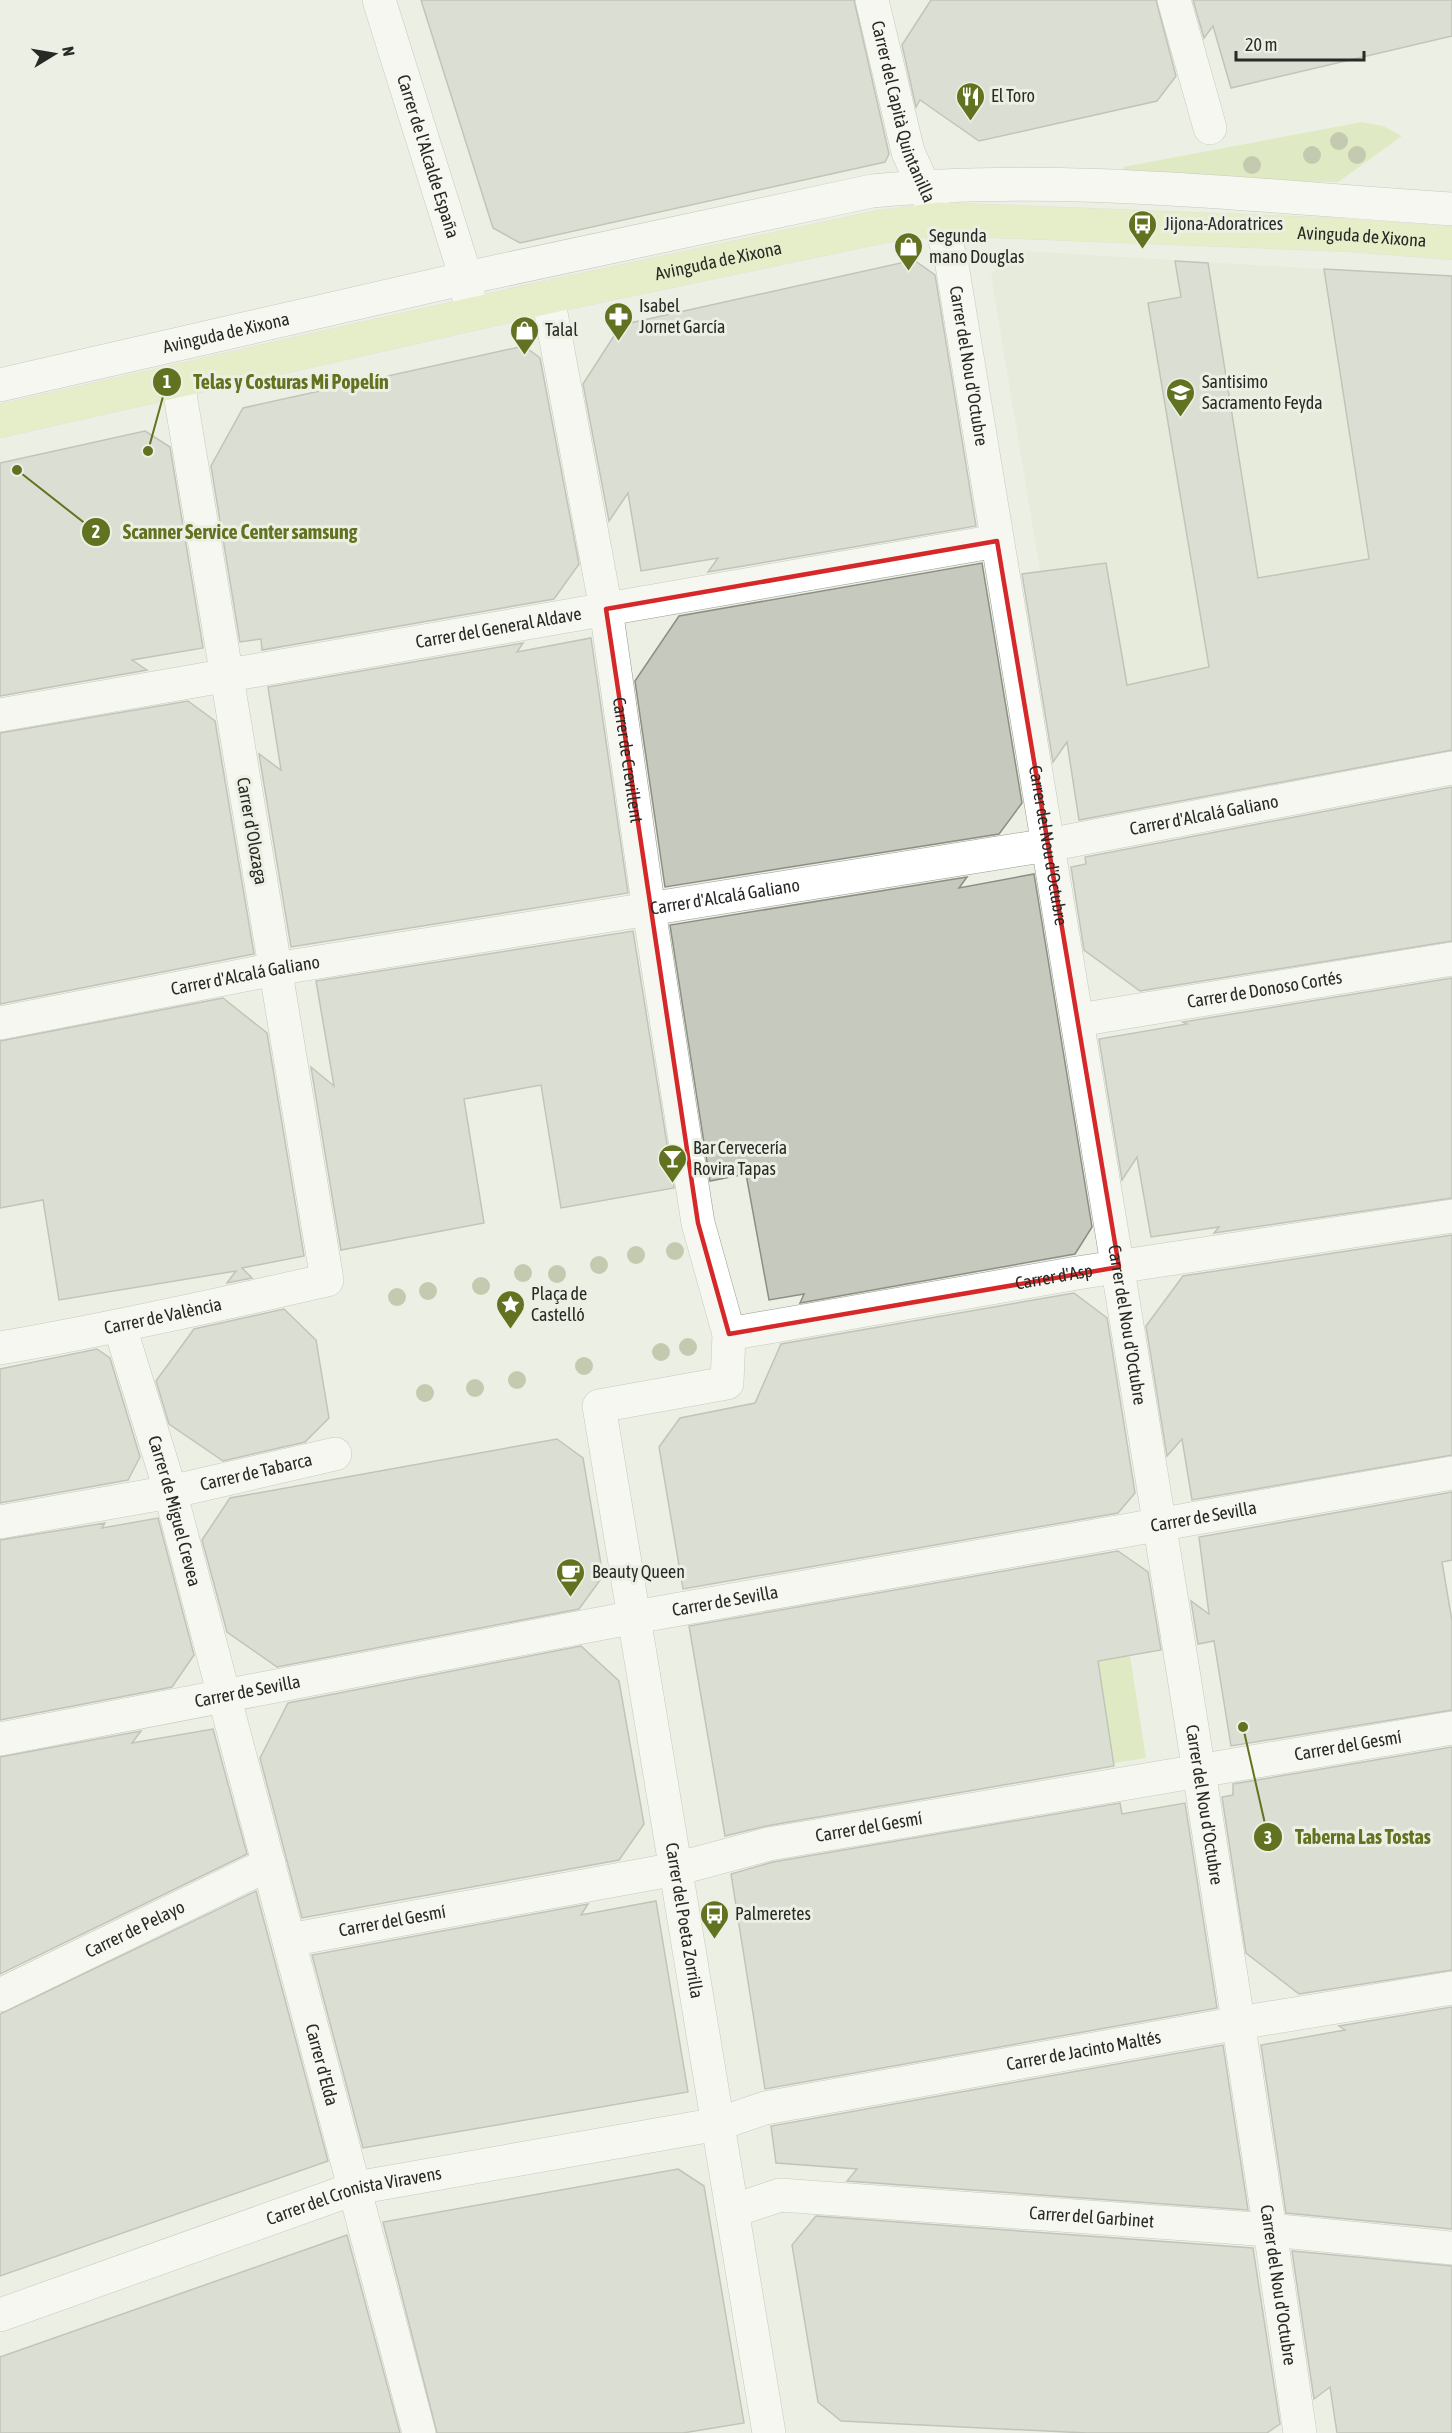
<svg xmlns="http://www.w3.org/2000/svg" width="1452" height="2433" font-family="'Asap Condensed',sans-serif">
	<style>
		.built { fill: #dfe5d2 }
		.green { fill: #cee19b }
		.building { fill: #c6cabe; stroke: #8c8f84; stroke-width: 1.5 }
		.lines { fill: none; stroke-linecap: round; stroke-linejoin: round }
		.minor-casing { stroke: #979a8f; stroke-width: 34 }
		.major-casing { stroke: #d0d0cf; stroke-width: 34 }
		.minor { stroke: #fff; stroke-width: 33 }
		.major { stroke: #dceca6; stroke-width: 33 }
		.tree { fill: #939c6f }
		.marked { fill: none; stroke: #d62828; stroke-width: 4.5; stroke-linejoin: round }
		.labels { text-anchor: middle; stroke-width: 6; stroke-linejoin: round; paint-order: stroke }
		.poi-label { font-size: 18px; fill: #292a26; stroke: #ecf0e4; text-anchor: start }
		.street-label { font-size: 18px; fill: #292a26; stroke: #ecf0e4 }
		.leader { fill: none; stroke: #617220; stroke-width: 2 }
		.callout-dot { fill: #617220; stroke: #ecf0e4; stroke-width: 2 }
		.mark-label { font-size: 18px; text-anchor: middle; font-weight: bold; fill: #fff }
		.callout-label { font-size: 20px; text-anchor: middle; font-weight: bold; fill: #617220; stroke: #ecf0e4; stroke-width: 6; stroke-linejoin: round; paint-order: stroke }
	</style>
	<rect width="100%" height="100%" fill="#ecf0e4"/>
	<polygon class="built" points="1007,250 1324,269 1368,560 1304,733 1157,678 1061,697 991,276"/>
	<g class="green">
		<polygon points="1362,122 1383,126 1402,136 1338,182 1125,178 1123,167"/>
		<polygon points="1130,1656 1146,1758 1114,1763 1098,1661"/>
	</g>
	<g class="building">
		<polygon points="421,0 854,0 889,154 885,162 520,243 493,228"/>
		<polygon points="931,0 1156,0 1176,76 1157,101 979,141 920,100 916,107 902,45"/>
		<polygon points="1193,0 1452,0 1452,36 1231,88 1213,26 1204,38"/>
		<polygon points="914,260 935,275 976,526 708,572 718,558 641,571 628,493 609,521 583,384 621,325"/>
		<polygon points="1175,261 1208,263 1258,578 1369,559 1324,269 1452,276 1452,750 1079,820 1067,742 1053,762 1022,574 1106,563 1127,685 1209,667 1148,303 1181,297"/>
		<polygon points="524,346 540,358 579,564 554,599 262,650 261,639 240,642 211,466 243,408"/>
		<polygon points="145,431 170,447 203,648 132,660 147,670 0,696 0,463"/>
		<polygon points="982,563 1022,803 999,834 665,887 635,681 679,616"/>
		<polygon points="591,638 628,893 291,947 259,754 281,770 268,687 523,643 517,652"/>
		<polygon points="188,701 215,721 254,954 0,1004 0,733"/>
		<polygon points="1452,787 1452,941 1140,991 1084,950 1071,867 1086,864 1085,857"/>
		<polygon points="1034,874 1092,1227 1075,1254 800,1303 804,1294 769,1300 746,1174 710,1181 670,925 967,877 959,888"/>
		<polygon points="633,931 674,1188 561,1208 541,1085 464,1099 484,1223 341,1250 311,1067 334,1086 316,981"/>
		<polygon points="1452,978 1452,1198 1214,1233 1219,1227 1151,1237 1137,1157 1122,1180 1099,1039 1187,1024 1183,1022"/>
		<polygon points="223,998 267,1033 304,1256 242,1268 252,1278 227,1283 236,1271 59,1300 43,1200 0,1208 0,1041"/>
		<polygon points="1452,1235 1452,1455 1192,1500 1182,1439 1167,1456 1146,1326 1183,1276"/>
		<polygon points="1074,1293 1107,1318 1135,1493 1118,1513 683,1589 659,1447 680,1418 755,1403 781,1344"/>
		<polygon points="284,1309 316,1340 329,1418 305,1442 223,1461 169,1424 156,1381 194,1329"/>
		<polygon points="97,1349 110,1358 140,1457 128,1480 0,1503 0,1369"/>
		<polygon points="557,1439 583,1458 603,1576 579,1609 277,1667 227,1632 202,1540 230,1498"/>
		<polygon points="1452,1492 1452,1560 1442,1562 1452,1621 1452,1710 1231,1746 1214,1641 1198,1644 1191,1601 1209,1614 1199,1537"/>
		<polygon points="158,1518 194,1655 172,1687 0,1720 0,1540 105,1523 102,1528"/>
		<polygon points="1118,1551 1148,1572 1161,1650 1098,1661 1114,1766 766,1826 725,1836 689,1626"/>
		<polygon points="581,1646 619,1681 644,1824 619,1860 302,1918 260,1758 288,1703"/>
		<polygon points="213,1729 247,1854 0,1974 0,1757 141,1731 132,1743"/>
		<polygon points="1452,1747 1452,1970 1299,1994 1246,1953 1222,1797 1233,1795 1233,1784"/>
		<polygon points="1120,1803 1122,1814 1185,1803 1217,2008 765,2089 731,1874 773,1862"/>
		<polygon points="256,1891 328,2161 0,2276 0,2014"/>
		<polygon points="656,1901 688,2092 363,2148 312,1955 588,1904 581,1915"/>
		<polygon points="1452,2007 1452,2229 1286,2213 1261,2045 1345,2030 1339,2026"/>
		<polygon points="1223,2045 1248,2210 847,2181 857,2169 776,2163 771,2126"/>
		<polygon points="678,2169 704,2186 744,2423 683,2433 437,2433 383,2222"/>
		<polygon points="816,2216 1253,2248 1280,2424 1267,2433 1087,2433 841,2421 818,2402 792,2245"/>
		<polygon points="347,2235 400,2433 0,2433 0,2357"/>
		<polygon points="1292,2251 1452,2266 1452,2433 1337,2433 1330,2387 1314,2399"/>
	</g>
	<g class="lines">
		<defs>
			<g id="minor">
				<path id="s1" d="M379,0L466,278L469,300"/>
				<path id="s2" d="M872,0L908,152L938,219L951,259C1070,983 1194,1707 1300,2433"/>
				<polyline points="1174,0 1210,128"/>
				<path id="s3" d="M548,297L606,609L649,910L698,1223L729,1334L727,1383L599,1406L769,2433"/>
				<path id="s4" d="M0,385L466,278L872,191C1061,172 1263,197 1452,209"/>
				<path id="s5" d="M0,715L997,541"/>
				<path id="s6" d="M1078,1020L1452,959"/>
				<path id="s7" d="M0,1023L275,969L1048,845L1452,768"/>
				<path id="s8" d="M120,1327L167,1480L419,2433"/>
				<path id="s9" d="M729,1334L1077,1273L1452,1216"/>
				<path id="s10" d="M0,1348C110,1329 218,1305 327,1280L178,382"/>
				<path id="s11" d="M0,1522L170,1492L335,1454"/>
				<path id="s12" d="M0,1739L635,1617L1452,1473"/>
				<path id="s13" d="M289,1940L676,1869L769,1844L1452,1728"/>
				<path id="s14" d="M0,1995L269,1864"/>
				<path id="s15" d="M732,2211L780,2195L1270,2230L1452,2248"/>
				<path id="s16" d="M0,2315L356,2188L718,2124L765,2108L1239,2023L1452,1988"/>
			</g>
			<g id="major">
				<path id="s17" d="M0,421L548,297L880,227L938,219L1348,235L1452,243"/>
			</g>
		</defs>
		<use href="#minor" class="minor-casing"/>
		<use href="#major" class="major-casing"/>
		<use href="#minor" class="minor"/>
		<use href="#major" class="major"/>
	</g>
	<g class="tree">
		<circle cx="1339" cy="141" r="9"/>
		<circle cx="1312" cy="155" r="9"/>
		<circle cx="1357" cy="155" r="9"/>
		<circle cx="1252" cy="165" r="9"/>
		<circle cx="675" cy="1251" r="9"/>
		<circle cx="636" cy="1255" r="9"/>
		<circle cx="599" cy="1265" r="9"/>
		<circle cx="523" cy="1273" r="9"/>
		<circle cx="557" cy="1274" r="9"/>
		<circle cx="481" cy="1286" r="9"/>
		<circle cx="428" cy="1291" r="9"/>
		<circle cx="397" cy="1297" r="9"/>
		<circle cx="688" cy="1347" r="9"/>
		<circle cx="661" cy="1352" r="9"/>
		<circle cx="584" cy="1366" r="9"/>
		<circle cx="517" cy="1380" r="9"/>
		<circle cx="475" cy="1388" r="9"/>
		<circle cx="425" cy="1393" r="9"/>
	</g>
	<path d="M0 0H1452V2433H0ZM997,541L1119,1267L729,1334L698,1223L606,609Z" fill="#ecf0e4" fill-opacity=".55" fill-rule="evenodd"/>
	<path class="marked" d="M997,541L1119,1267L729,1334L698,1223L606,609Z"/>
	<defs>
		<symbol id="restaurant-pin" viewBox="-11 -11 22 30"><path d="M0 17L-7.5 6A9.5 9.5 0 1 1 7.5 6Z" fill="#617220" stroke="#ecf0e4"/><path d="M-5-6h1v4h1v-4h1v4h1v-4h1v5L-1.5 .5V6h-2V.5L-5-1ZM5-6V6H3V1.5H1.5Q1.5-4 5-6Z" fill="#fff"/></symbol>
		<symbol id="bus-pin" viewBox="-11 -11 22 30"><path d="M0 17L-7.5 6A9.5 9.5 0 1 1 7.5 6Z" fill="#617220" stroke="#ecf0e4"/><path d="M-5-6H5V4H4V6H2V4H-2V6H-4V4H-5ZM-3.5-4V0h7V-4ZM-3.5 1.2v1.5H-2V1.2ZM2 1.2v1.5H3.5V1.2Z" fill="#fff"/></symbol>
		<symbol id="shop-pin" viewBox="-11 -11 22 30"><path d="M0 17L-7.5 6A9.5 9.5 0 1 1 7.5 6Z" fill="#617220" stroke="#ecf0e4"/><path d="M-5-2.5h2.3a2.7 3.5 0 0 1 5.4 0H5L5.5 6h-11ZM-1.5-2.5h3a1.5 2.3 0 0 0-3 0Z" fill="#fff"/></symbol>
		<symbol id="pharmacy-pin" viewBox="-11 -11 22 30"><path d="M0 17L-7.5 6A9.5 9.5 0 1 1 7.5 6Z" fill="#617220" stroke="#ecf0e4"/><path d="M-2-6h4v4h4v4h-4v4h-4v-4h-4v-4h4Z" fill="#fff"/></symbol>
		<symbol id="school-pin" viewBox="-11 -11 22 30"><path d="M0 17L-7.5 6A9.5 9.5 0 1 1 7.5 6Z" fill="#617220" stroke="#ecf0e4"/><path d="M0-5L7-2L0 1L-7-2ZM-4 1L0 2.5L4 1V4Q0 6-4 4Z" fill="#fff"/></symbol>
		<symbol id="bar-pin" viewBox="-11 -11 22 30"><path d="M0 17L-7.5 6A9.5 9.5 0 1 1 7.5 6Z" fill="#617220" stroke="#ecf0e4"/><path d="M-6-5H6L.8 .8V4.5H3.5V6h-7V4.5H-.8V.8Z" fill="#fff"/></symbol>
		<symbol id="sight-pin" viewBox="-11 -11 22 30"><path d="M0 17L-7.5 6A9.5 9.5 0 1 1 7.5 6Z" fill="#617220" stroke="#ecf0e4"/><path d="M0-6L1.8-2.2L6-1.7L2.9 1.2L3.7 5.4L0 3.3L-3.7 5.4L-2.9 1.2L-6-1.7L-1.8-2.2Z" fill="#fff"/></symbol>
		<symbol id="cafe-pin" viewBox="-11 -11 22 30"><path d="M0 17L-7.5 6A9.5 9.5 0 1 1 7.5 6Z" fill="#617220" stroke="#ecf0e4"/><path d="M-5.5-4.5H6V0H3Q3 3.5 0 3.5H-2.5Q-5.5 3.5-5.5 0ZM3-3.2v2h1.7v-2ZM-6 4.5H4V6H-6Z" fill="#fff"/></symbol>
	</defs>
	<g fill-rule="evenodd">
		<use href="#restaurant-pin" x="954" y="80" width="33" height="45"/>
		<use href="#bus-pin" x="1126" y="208" width="33" height="45"/>
		<use href="#shop-pin" x="892" y="230" width="33" height="45"/>
		<use href="#pharmacy-pin" x="602" y="300" width="33" height="45"/>
		<use href="#shop-pin" x="508" y="314" width="33" height="45"/>
		<use href="#school-pin" x="1164" y="376" width="33" height="45"/>
		<use href="#bar-pin" x="656" y="1142" width="33" height="45"/>
		<use href="#sight-pin" x="494" y="1288" width="33" height="45"/>
		<use href="#cafe-pin" x="554" y="1556" width="33" height="45"/>
		<use href="#bus-pin" x="698" y="1898" width="33" height="45"/>
	</g>
	<g class="labels">
		<g class="poi-label">
			<text x="991" y="102">El Toro</text>
			<text x="1164" y="230">Jijona-Adoratrices</text>
			<text x="929" y="242">Segunda<tspan x="929" dy="21">mano Douglas</tspan></text>
			<text x="639" y="312">Isabel<tspan x="639" dy="21">Jornet García</tspan></text>
			<text x="545" y="336">Talal</text>
			<text x="1202" y="388">Santisimo<tspan x="1202" dy="21">Sacramento Feyda</tspan></text>
			<text x="693" y="1154">Bar Cervecería<tspan x="693" dy="21">Rovira Tapas</tspan></text>
			<text x="531" y="1300">Plaça de<tspan x="531" dy="21">Castelló</tspan></text>
			<text x="592" y="1578">Beauty Queen</text>
			<text x="735" y="1920">Palmeretes</text>
		</g>
		<g class="street-label">
			<text dy="6" stroke="none"><textPath href="#s2" startOffset="116">Carrer del Capità Quintanilla</textPath></text>
			<text dy="6" stroke="none"><textPath href="#s1" startOffset="164">Carrer de l'Alcalde España</textPath></text>
			<text dy="6" stroke="none"><textPath href="#s17" startOffset="1384">Avinguda de Xixona</textPath></text>
			<text dy="6" stroke="none"><textPath href="#s17" startOffset="736">Avinguda de Xixona</textPath></text>
			<text dy="6" stroke="none"><textPath href="#s4" startOffset="232">Avinguda de Xixona</textPath></text>
			<text dy="6" stroke="none"><textPath href="#s2" startOffset="380">Carrer del Nou d'Octubre</textPath></text>
			<text dy="6" stroke="none"><textPath href="#s5" startOffset="506">Carrer del General Aldave</textPath></text>
			<text dy="6" stroke="none"><textPath href="#s3" startOffset="470">Carrer de Crevillent</textPath></text>
			<text dy="6" stroke="none"><textPath href="#s7" startOffset="1222">Carrer d'Alcalá Galiano</textPath></text>
			<text transform="translate(252 831) rotate(80)" y="6">Carrer d'Olozaga</text>
			<text dy="6" stroke="none"><textPath href="#s2" startOffset="866">Carrer del Nou d'Octubre</textPath></text>
			<text dy="6" stroke="none"><textPath href="#s7" startOffset="736">Carrer d'Alcalá Galiano</textPath></text>
			<text dy="6" stroke="none"><textPath href="#s7" startOffset="250">Carrer d'Alcalá Galiano</textPath></text>
			<text dy="6" stroke="none"><textPath href="#s6" startOffset="189">Carrer de Donoso Cortés</textPath></text>
			<text dy="6" stroke="none"><textPath href="#s9" startOffset="330">Carrer d'Asp</textPath></text>
			<text dy="6" stroke="none"><textPath href="#s10" startOffset="166">Carrer de València</textPath></text>
			<text dy="6" stroke="none"><textPath href="#s2" startOffset="1352">Carrer del Nou d'Octubre</textPath></text>
			<text dy="6" stroke="none"><textPath href="#s11" startOffset="261">Carrer de Tabarca</textPath></text>
			<text dy="6" stroke="none"><textPath href="#s8" startOffset="192">Carrer de Miguel Crevea</textPath></text>
			<text dy="6" stroke="none"><textPath href="#s12" startOffset="1224">Carrer de Sevilla</textPath></text>
			<text dy="6" stroke="none"><textPath href="#s12" startOffset="738">Carrer de Sevilla</textPath></text>
			<text dy="6" stroke="none"><textPath href="#s12" startOffset="252">Carrer de Sevilla</textPath></text>
			<text dy="6" stroke="none"><textPath href="#s13" startOffset="1077">Carrer del Gesmí</textPath></text>
			<text dy="6" stroke="none"><textPath href="#s2" startOffset="1838">Carrer del Nou d'Octubre</textPath></text>
			<text dy="6" stroke="none"><textPath href="#s13" startOffset="591">Carrer del Gesmí</textPath></text>
			<text dy="6" stroke="none"><textPath href="#s3" startOffset="1754">Carrer del Poeta Zorrilla</textPath></text>
			<text dy="6" stroke="none"><textPath href="#s13" startOffset="105">Carrer del Gesmí</textPath></text>
			<text dy="6" stroke="none"><textPath href="#s14" startOffset="150">Carrer de Pelayo</textPath></text>
			<text dy="6" stroke="none"><textPath href="#s16" startOffset="1119">Carrer de Jacinto Maltés</textPath></text>
			<text dy="6" stroke="none"><textPath href="#s8" startOffset="765">Carrer d'Elda</textPath></text>
			<text dy="6" stroke="none"><textPath href="#s16" startOffset="374">Carrer del Cronista Viravens</textPath></text>
			<text dy="6" stroke="none"><textPath href="#s15" startOffset="363">Carrer del Garbinet</textPath></text>
			<text dy="6" stroke="none"><textPath href="#s2" startOffset="2324">Carrer del Nou d'Octubre</textPath></text>
		</g>
	</g>
	<path class="leader" d="M148 451L167 382M17 470L96 532M1243 1727L1268 1837"/>
	<g class="callout-dot">
		<circle cx="148" cy="451" r="6"/>
		<circle cx="17" cy="470" r="6"/>
		<circle cx="1243" cy="1727" r="6"/>
		<circle cx="167" cy="382" r="15"/>
		<circle cx="96" cy="532" r="15"/>
		<circle cx="1268" cy="1837" r="15"/>
	</g>
	<g class="mark-label">
		<text x="167" y="388">1</text>
		<text x="96" y="538">2</text>
		<text x="1268" y="1844">3</text>
	</g>
	<g class="callout-label">
		<text x="291" y="389">Telas y Costuras Mi Popelín</text>
		<text x="240" y="539">Scanner Service Center samsung</text>
		<text x="1363" y="1844">Taberna Las Tostas</text>
	</g>
	<g transform="translate(54 54) rotate(79)" stroke="#ecf0e4" stroke-width="4.5" paint-order="stroke">
	<path d="M0-4.5L10 22L0 15L-10 22Z" fill="#292a26"/>
	<text y="-9" font-size="16" font-weight="bold" text-anchor="middle" fill="#292a26">N</text>
	</g>
	<path d="M1236 51v9h128v-9" fill="none" stroke="#292a26" stroke-width="3"/>
	<text x="1245" y="51" font-size="18" fill="#292a26" stroke="#ecf0e4" stroke-width="4.5" paint-order="stroke">20 m</text>
</svg>
